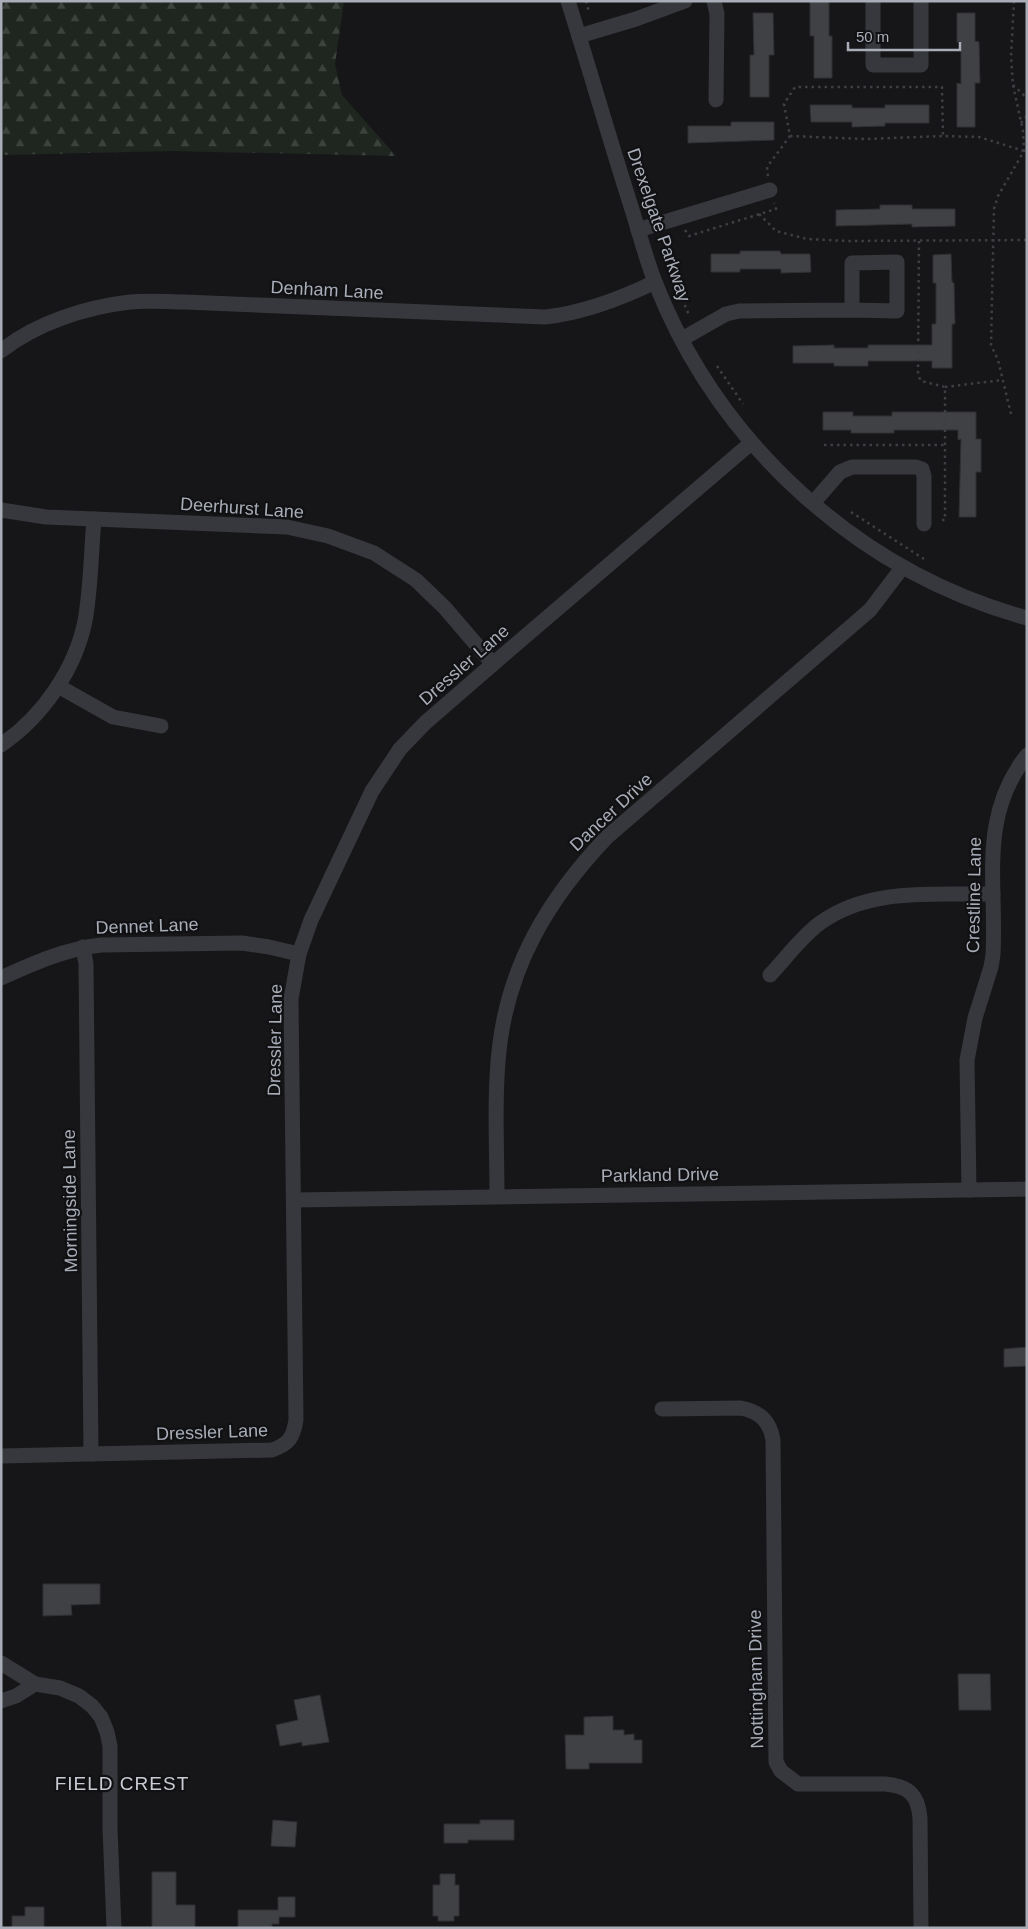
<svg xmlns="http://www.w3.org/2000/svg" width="1028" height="1929" font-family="Arial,sans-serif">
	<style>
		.forest { fill: url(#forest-firs) }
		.building { fill: #404145; stroke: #303034 }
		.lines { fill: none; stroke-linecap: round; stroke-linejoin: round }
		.path { stroke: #3d3f44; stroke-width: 2.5; stroke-dasharray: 2.5 4; stroke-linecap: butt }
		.minor { stroke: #37383d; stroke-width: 15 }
		.labels { text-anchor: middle; stroke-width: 4.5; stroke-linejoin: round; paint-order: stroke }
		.street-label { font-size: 18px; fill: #a8adb8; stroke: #111113 }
		.neighbourhood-label { font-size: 19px; letter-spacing: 1px; fill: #c9ccd4; stroke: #111113 }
	</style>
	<defs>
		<pattern id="forest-firs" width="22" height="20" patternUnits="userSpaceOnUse" patternTransform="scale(1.25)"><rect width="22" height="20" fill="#1e261f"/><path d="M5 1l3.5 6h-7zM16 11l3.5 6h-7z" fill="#3c433d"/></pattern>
	</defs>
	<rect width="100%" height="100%" fill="#161618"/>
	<polygon class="forest" points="1,1 344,1 335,64 342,95 396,156 171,151 5,155 1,152"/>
	<g class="building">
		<polygon points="810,1 829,1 829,36 832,36 832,78 814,78 814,36 810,36"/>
		<polygon points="753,13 773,13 774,55 769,55 769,97 750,97 750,55 754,55"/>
		<polygon points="957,13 975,13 975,41 979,42 980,83 975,83 975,127 957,127 957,83 961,84 961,42 957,42"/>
		<polygon points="810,105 852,105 852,108 885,108 885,105 929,105 929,123 885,123 885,126 852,127 852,122 811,122"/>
		<polygon points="731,122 774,122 774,140 688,143 688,126 731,126"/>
		<polygon points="880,205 912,205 912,209 955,209 955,226 912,227 912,224 836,226 836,210 880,209"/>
		<polygon points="740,251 780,251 781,254 810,254 811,272 781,273 781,269 740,269 740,272 711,272 711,254 740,254"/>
		<polygon points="951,254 952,282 954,283 955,324 952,324 952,368 932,368 932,361 868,361 868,366 834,366 834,363 793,363 793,346 834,345 834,348 868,348 868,345 932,345 932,324 936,324 936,283 933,283 933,255"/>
		<polygon points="823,412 853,412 853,416 892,416 892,412 976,412 976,439 981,439 981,472 976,472 976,517 959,517 961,439 958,440 958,430 894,430 894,433 851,433 851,430 823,430"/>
		<polygon points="1027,1347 1027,1366 1004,1367 1004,1349"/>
		<polygon points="43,1584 100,1584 100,1604 71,1605 72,1615 43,1616"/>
		<polygon points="958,1674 990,1674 991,1710 959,1710"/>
		<polygon points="320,1695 329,1742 302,1746 302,1742 280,1746 276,1725 298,1720 294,1700"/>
		<polygon points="613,1716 613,1730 624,1730 624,1735 634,1734 634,1740 642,1740 642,1763 589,1763 589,1769 566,1769 565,1735 584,1735 584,1717"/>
		<polygon points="273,1820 297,1822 295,1847 271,1846"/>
		<polygon points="480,1820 514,1820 514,1840 468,1840 468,1843 444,1843 444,1824 480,1824"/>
		<polygon points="152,1872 176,1872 176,1905 195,1905 195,1928 152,1928"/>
		<polygon points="440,1874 455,1874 455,1885 459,1885 459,1916 454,1916 454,1921 438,1921 438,1916 433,1916 433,1885 440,1885"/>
		<polygon points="278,1897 295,1897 295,1917 279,1917 279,1924 272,1924 272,1928 238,1928 238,1910 278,1910"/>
		<polygon points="25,1907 44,1907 44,1928 12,1928 12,1916 25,1916"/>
	</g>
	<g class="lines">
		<g class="path">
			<polyline points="586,1 589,12"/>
			<polyline points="1013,85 1027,98"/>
			<polyline points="1021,123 1027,116"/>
			<polyline points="790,136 865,139 943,136"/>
			<polyline points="768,176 767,167 790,136 784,104 795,87 942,87 943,136 979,137 1024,151"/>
			<polyline points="759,214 776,231 807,239 848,241 1027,240"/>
			<polyline points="685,230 689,236 776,209 774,203"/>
			<polyline points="919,241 918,375 921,381 945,387 945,520 939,520"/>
			<polyline points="662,251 689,315"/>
			<polyline points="717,366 743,404"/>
			<polyline points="945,387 1002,380"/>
			<polyline points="1011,414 998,360 991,345 994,209 998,196 1024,151 1023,131 1013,85 1011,56 1014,1"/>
			<polyline points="824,445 945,445"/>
			<polyline points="851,512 924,559"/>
		</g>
		<g class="minor">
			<path d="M568,1C589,67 608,134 629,200C638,228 645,256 655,282C719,445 859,572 1027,618"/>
			<polyline points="714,1 717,14 716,100"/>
			<polyline points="873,1 873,65 921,65 921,1"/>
			<polyline points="579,36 636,19 685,1"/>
			<polyline points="638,230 770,190"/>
			<polyline points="682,339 726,314 739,311 852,310 852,263 897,262 897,311 852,310"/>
			<path d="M1,351C36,323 86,307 130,302C148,300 167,302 185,302L545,317C583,313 620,299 655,282"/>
			<polyline points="813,503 840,472 852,467 916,467 922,469 924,476 924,524"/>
			<polyline points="1,510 46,517 287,527 328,536 374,553 416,580 445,608 493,664"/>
			<polyline points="58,686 113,717 161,726"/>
			<path d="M1,745C42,717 75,670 85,621C91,588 91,553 94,519"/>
			<polyline points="83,947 86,964 91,1454"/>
			<path d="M770,975C786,958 801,937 820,923C870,887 934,895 993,894"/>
			<path d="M1,978C34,963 65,949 101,945L242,943L269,947L299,954"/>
			<path d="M969,1190L967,1060L975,1018L991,967L993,955C997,882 978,818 1027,755"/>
			<path d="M497,1196C497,1148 494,1099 499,1051C508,965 549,898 607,837L870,610L902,568"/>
			<polyline points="294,1200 1027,1189"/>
			<path d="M662,1409L741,1408C760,1412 770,1421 773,1440L776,1762L781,1771L798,1784H885C908,1786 918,1794 920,1818L921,1928"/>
			<path d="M1,1456L272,1450C289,1444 293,1438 296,1420L291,999L299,954L311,920L372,791L400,749L425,723L493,664L751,443"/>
			<polyline points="1,1663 35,1684 60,1688 79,1696 92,1706 101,1717 107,1732 110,1746 110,1828 114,1928"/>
			<polyline points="1,1701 16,1696 35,1684"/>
		</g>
	</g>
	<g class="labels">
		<g class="street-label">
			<text transform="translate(659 225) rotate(71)" y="6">Drexelgate Parkway</text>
			<text transform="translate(327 290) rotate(3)" y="6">Denham Lane</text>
			<text transform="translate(242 508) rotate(4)" y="6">Deerhurst Lane</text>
			<text transform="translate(464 665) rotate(-41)" y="6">Dressler Lane</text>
			<text transform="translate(611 812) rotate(-43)" y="6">Dancer Drive</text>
			<text transform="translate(974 895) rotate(-89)" y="6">Crestline Lane</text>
			<text transform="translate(147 926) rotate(-2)" y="6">Dennet Lane</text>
			<text transform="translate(275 1040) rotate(-89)" y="6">Dressler Lane</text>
			<text transform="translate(660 1175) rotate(-1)" y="6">Parkland Drive</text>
			<text transform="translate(70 1201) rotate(-91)" y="6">Morningside Lane</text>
			<text transform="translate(212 1432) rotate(-2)" y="6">Dressler Lane</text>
			<text transform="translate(756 1679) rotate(-91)" y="6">Nottingham Drive</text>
		</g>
		<g class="neighbourhood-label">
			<text x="122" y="1790">FIELD CREST</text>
		</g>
	</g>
	<rect width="1028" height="1929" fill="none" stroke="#a8adb8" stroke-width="5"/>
	<path d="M848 42v8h112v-8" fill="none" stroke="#a8adb8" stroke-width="2.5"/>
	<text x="856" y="42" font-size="15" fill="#a8adb8" stroke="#111113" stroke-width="4" paint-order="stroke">50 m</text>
</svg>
